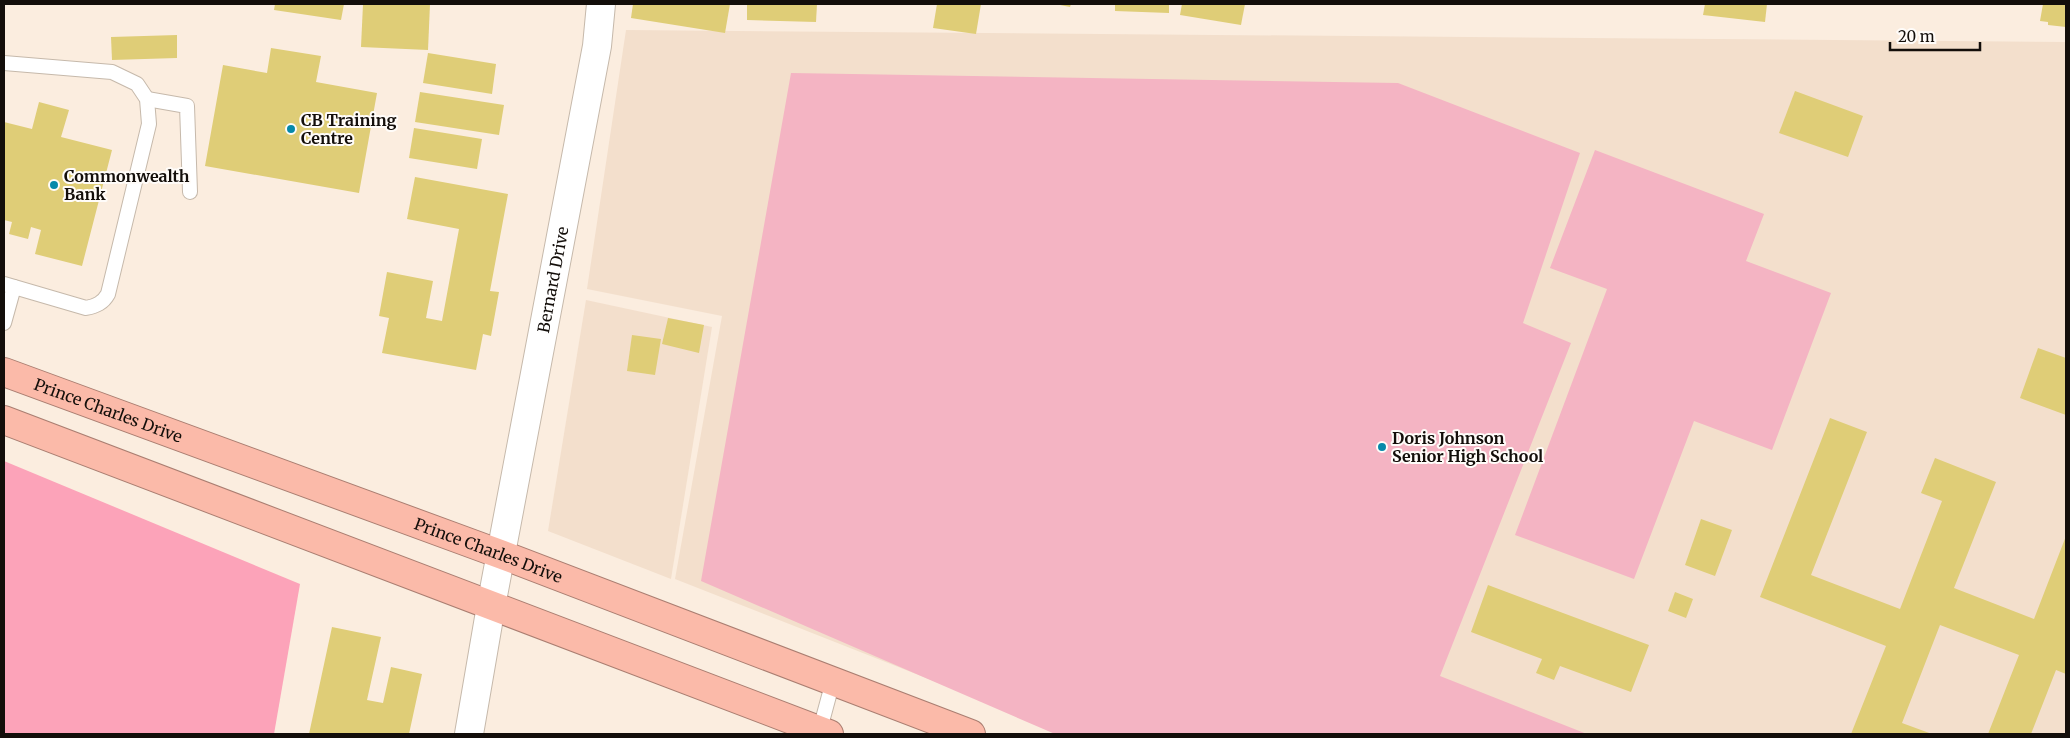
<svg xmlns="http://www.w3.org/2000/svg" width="2070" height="738" font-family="Merriweather,serif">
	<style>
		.built { fill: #f3dfcc }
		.green { fill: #f4b4c3 }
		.forest { fill: #fca3b9 }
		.building { fill: #dfcd77 }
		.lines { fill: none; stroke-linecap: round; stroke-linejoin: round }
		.lane-casing { stroke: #c6b9ab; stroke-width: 16 }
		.street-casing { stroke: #c6b9ab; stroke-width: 30 }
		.highway-casing { stroke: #aa7e71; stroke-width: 30 }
		.lane { stroke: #fff; stroke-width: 14 }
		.street { stroke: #fff; stroke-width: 28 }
		.highway { stroke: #fbbaa9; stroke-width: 28 }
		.poi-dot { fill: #0689aa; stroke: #fffcf9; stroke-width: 2 }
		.labels { text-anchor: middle; stroke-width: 4; stroke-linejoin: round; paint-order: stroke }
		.poi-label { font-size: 16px; font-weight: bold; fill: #130e0a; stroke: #fffcf9; text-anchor: start }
		.street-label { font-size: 16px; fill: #130e0a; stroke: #fffcf9 }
	</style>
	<rect width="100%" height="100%" fill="#fbeddf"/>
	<g class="built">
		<polygon points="626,30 2066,42 2066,734 1068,734 675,579 722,316 587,289"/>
		<polygon points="586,300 712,327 671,579 548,531"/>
	</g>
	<g class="green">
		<polygon points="791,73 1398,83 1580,153 1523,323 1571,343 1440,676 1587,734 1055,734 701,581"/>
		<polygon points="1595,150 1764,214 1746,261 1831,293 1772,450 1694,421 1634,579 1515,535 1607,289 1550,268"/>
	</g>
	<polygon class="forest" points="4,461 300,584 274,734 4,734"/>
	<g class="building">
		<polygon points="275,4 344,4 341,20 274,10"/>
		<polygon points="363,4 430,4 428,50 361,47"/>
		<polygon points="633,4 730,4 725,33 631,18"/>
		<polygon points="747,4 817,4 816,22 747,20"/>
		<polygon points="937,4 981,4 976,34 933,28"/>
		<polygon points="1055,4 1071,4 1070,7"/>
		<polygon points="1115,4 1169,4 1169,13 1115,11"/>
		<polygon points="1182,4 1245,4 1241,25 1180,15"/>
		<polygon points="1705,4 1767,4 1765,22 1703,15"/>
		<polygon points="2043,4 2066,4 2066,27 2048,25 2048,22 2040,21"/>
		<polygon points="177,35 177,58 112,60 111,37"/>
		<polygon points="271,48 321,56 316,82 377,93 359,193 205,166 223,65 267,73"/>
		<polygon points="428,53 496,64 492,94 423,83"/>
		<polygon points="1795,91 1863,116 1848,157 1779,133"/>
		<polygon points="420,92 504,105 499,135 415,122"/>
		<polygon points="39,102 69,110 61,137 112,150 82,266 35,254 41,230 31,227 28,239 9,234 12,222 4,220 4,122 32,129"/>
		<polygon points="414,128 482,139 477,169 409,158"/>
		<polygon points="415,177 508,194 490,291 499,292 491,336 483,334 476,370 382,353 389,318 379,316 387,272 433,281 426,318 442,321 459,229 407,219"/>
		<polygon points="668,318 704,325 699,353 662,344"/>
		<polygon points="632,335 661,339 655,375 627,371"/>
		<polygon points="2038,348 2066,358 2066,415 2020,398"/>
		<polygon points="1830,418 1867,432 1811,575 1900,609 1942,501 1921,493 1935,458 1996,482 1954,588 2034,619 2066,536 2066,674 2056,670 2031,734 1988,734 2019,655 1940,625 1902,723 1932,734 1851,734 1886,646 1760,597"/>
		<polygon points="1701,519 1732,530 1715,576 1685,565"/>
		<polygon points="1488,585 1649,645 1631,692 1560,666 1554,680 1536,673 1542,659 1471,632"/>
		<polygon points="1675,592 1693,599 1686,618 1668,611"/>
		<polygon points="332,627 381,637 367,700 383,703 391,667 422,674 409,734 309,734"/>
	</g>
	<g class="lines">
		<defs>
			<g id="lane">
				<path d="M4,63L112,72L137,84L147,99L149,124L108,294C103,303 96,306 86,308L4,284"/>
				<polyline points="147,99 187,106 190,192"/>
				<polyline points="4,323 14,287"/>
				<polyline points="819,733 833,681"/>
			</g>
			<g id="street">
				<path id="s1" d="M469,734L491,606L597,46L601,4"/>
			</g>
			<g id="highway">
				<path id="s2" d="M4,372L500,554L971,734"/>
				<polyline points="4,420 829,734"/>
			</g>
		</defs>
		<use href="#lane" class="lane-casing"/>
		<use href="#street" class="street-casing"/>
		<use href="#highway" class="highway-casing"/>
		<use href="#lane" class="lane"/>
		<use href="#street" class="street"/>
		<use href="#highway" class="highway"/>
	</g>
	<g class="poi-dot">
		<circle cx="291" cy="129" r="5"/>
		<circle cx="54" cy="185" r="5"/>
		<circle cx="1382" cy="447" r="5"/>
	</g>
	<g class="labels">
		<g class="poi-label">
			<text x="301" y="126">CB Training<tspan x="301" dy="18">Centre</tspan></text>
			<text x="64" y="182">Commonwealth<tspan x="64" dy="18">Bank</tspan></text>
			<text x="1392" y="444">Doris Johnson<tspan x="1392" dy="18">Senior High School</tspan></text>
		</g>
		<g class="street-label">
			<text dy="6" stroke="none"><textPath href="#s1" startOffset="462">Bernard Drive</textPath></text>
			<text dy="6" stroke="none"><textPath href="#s2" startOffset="111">Prince Charles Drive</textPath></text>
			<text dy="6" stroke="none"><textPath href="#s2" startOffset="516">Prince Charles Drive</textPath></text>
		</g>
	</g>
	<rect width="2070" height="738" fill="none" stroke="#130e0a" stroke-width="10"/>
	<path d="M1890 42v8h90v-8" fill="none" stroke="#130e0a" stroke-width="2.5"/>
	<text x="1898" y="42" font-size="15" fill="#130e0a" stroke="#fffcf9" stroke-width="4" paint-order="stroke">20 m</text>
</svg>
